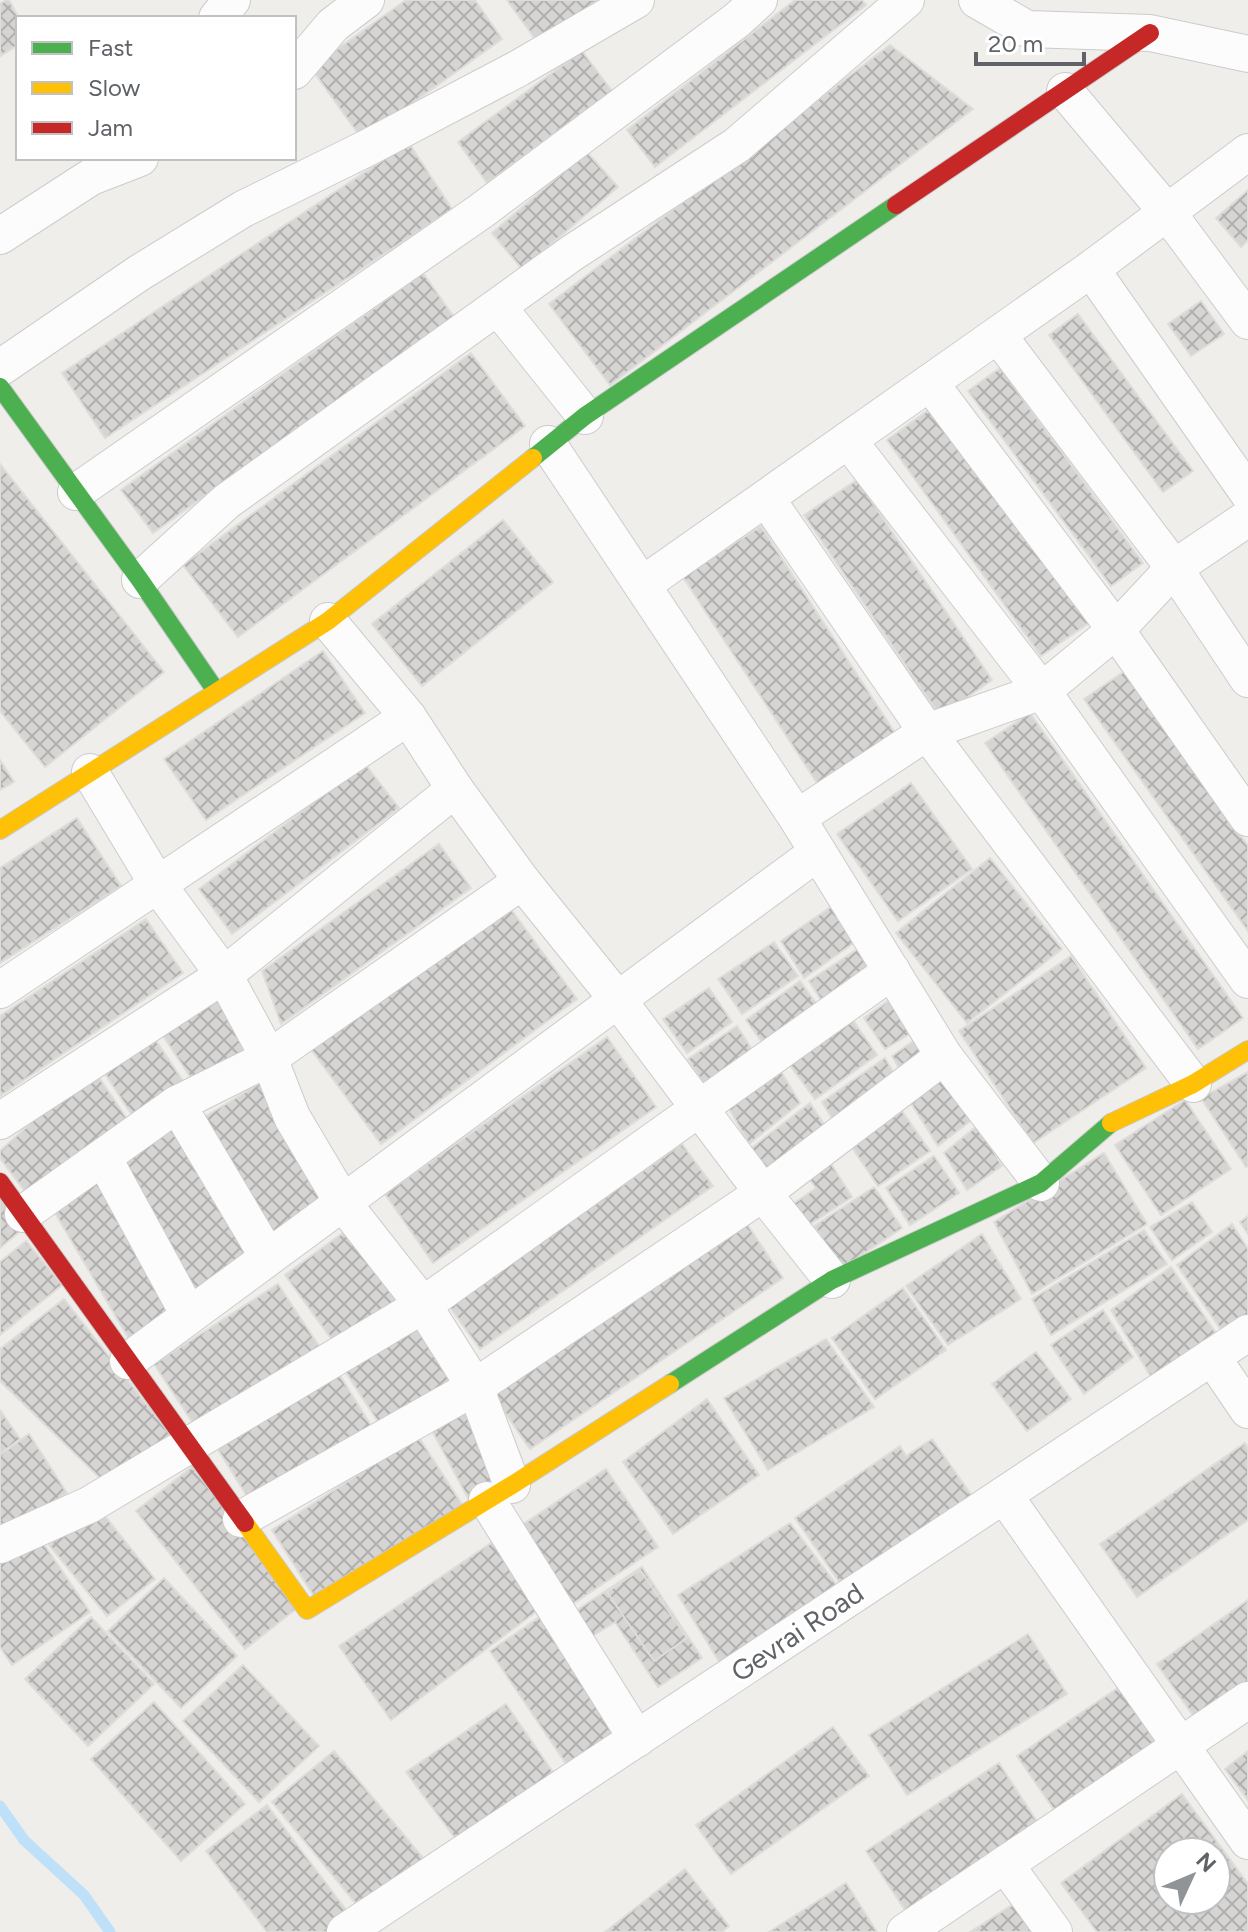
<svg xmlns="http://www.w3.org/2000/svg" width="1248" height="1932" font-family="Figtree,sans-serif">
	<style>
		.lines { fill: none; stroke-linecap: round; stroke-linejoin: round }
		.stream { stroke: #bfe0f9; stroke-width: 11 }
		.building { fill: url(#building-cross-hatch); stroke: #deddd9; stroke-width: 2; fill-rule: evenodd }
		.street-casing { stroke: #cbcccc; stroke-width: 38 }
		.fast-casing { stroke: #cacacb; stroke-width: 20 }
		.slow-casing { stroke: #cacacb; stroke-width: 20 }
		.jam-casing { stroke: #cacacb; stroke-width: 20 }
		.street { stroke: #fdfcfc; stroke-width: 36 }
		.fast { stroke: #4caf50; stroke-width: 18 }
		.slow { stroke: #ffc107; stroke-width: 18 }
		.jam { stroke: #c62828; stroke-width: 18 }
		.labels { text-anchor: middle; stroke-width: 6; stroke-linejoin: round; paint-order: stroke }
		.street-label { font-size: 28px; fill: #5f6368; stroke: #fff }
	</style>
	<defs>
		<pattern id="building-cross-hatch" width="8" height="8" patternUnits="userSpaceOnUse" patternTransform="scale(2)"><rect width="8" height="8" fill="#d6d5d3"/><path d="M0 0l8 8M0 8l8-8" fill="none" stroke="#b1b0af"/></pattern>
	</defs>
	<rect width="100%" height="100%" fill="#efeeea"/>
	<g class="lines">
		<polyline class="stream" points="0,1806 24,1840 84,1895 110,1932"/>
	</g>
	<g class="building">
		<polygon points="6,0 9,0 19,18 18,45 0,56 0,4"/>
		<polygon points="406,0 475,0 502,39 362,139 311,68"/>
		<polygon points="507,0 598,0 538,43"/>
		<polygon points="795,0 862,0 866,5 655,167 627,130"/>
		<polygon points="890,45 973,109 610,385 549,304"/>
		<polygon points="582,51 612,91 487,183 458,142"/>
		<polygon points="409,143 452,209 105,438 62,373"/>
		<polygon points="587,152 618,187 522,269 492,233"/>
		<polygon points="1248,190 1248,240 1241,247 1216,218"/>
		<polygon points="423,273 454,317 153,533 121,490"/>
		<polygon points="1201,301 1224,334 1191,356 1168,324"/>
		<polygon points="1078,314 1193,471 1163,492 1049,335"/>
		<polygon points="471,353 525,426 238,637 183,565"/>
		<polygon points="1000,368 1143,563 1111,586 968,391"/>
		<polygon points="934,406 1089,623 1041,656 887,440"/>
		<polygon points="0,464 164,672 45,767 0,711"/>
		<polygon points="857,480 992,680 940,716 804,515"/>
		<polygon points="503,520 553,582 422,686 372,624"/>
		<polygon points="761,526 895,733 817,783 683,577"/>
		<polygon points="323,651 365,713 206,820 164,759"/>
		<polygon points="1125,671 1248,846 1248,931 1084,699"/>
		<polygon points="1030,713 1243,1018 1198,1049 985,743"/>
		<polygon points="0,760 14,782 0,790"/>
		<polygon points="365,764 399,808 232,934 199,889"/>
		<polygon points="911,783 972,869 898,921 837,834"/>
		<polygon points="77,818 121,886 0,963 0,868"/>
		<polygon points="439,844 471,888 281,1024 262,971"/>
		<polygon points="990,858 1062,949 967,1023 896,933"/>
		<polygon points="841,900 862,937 804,978 781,941"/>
		<polygon points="507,904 577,999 381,1144 310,1048"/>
		<polygon points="146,919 183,973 0,1096 0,1016"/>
		<polygon points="774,942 798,976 742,1014 718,979"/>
		<polygon points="864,945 883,973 827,1009 809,981"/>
		<polygon points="1071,956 1146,1068 1033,1143 959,1031"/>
		<polygon points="800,981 823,1013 769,1052 746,1020"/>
		<polygon points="709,988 732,1022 687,1053 663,1019"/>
		<polygon points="217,991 254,1050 196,1086 158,1028"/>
		<polygon points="895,996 918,1029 885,1049 864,1018"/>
		<polygon points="850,1016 877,1055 815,1099 786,1060"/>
		<polygon points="737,1026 758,1059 710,1094 688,1059"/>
		<polygon points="151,1033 189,1090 137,1123 100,1066"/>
		<polygon points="922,1035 935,1059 905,1078 892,1056"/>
		<polygon points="607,1037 656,1107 433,1263 385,1194"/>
		<polygon points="885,1058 900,1084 838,1128 822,1102"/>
		<polygon points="92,1067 132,1126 30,1198 0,1158 0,1151"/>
		<polygon points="779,1068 800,1103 749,1144 727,1105"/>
		<polygon points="1248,1072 1248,1166 1246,1167 1201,1098"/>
		<polygon points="947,1075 974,1118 938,1146 909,1100"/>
		<polygon points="262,1082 334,1199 273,1236 201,1119"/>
		<polygon points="1185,1100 1231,1169 1161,1215 1115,1145"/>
		<polygon points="810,1103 830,1133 771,1180 750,1149"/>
		<polygon points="902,1111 930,1151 878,1186 851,1146"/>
		<polygon points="181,1125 255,1253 190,1297 118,1163"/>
		<polygon points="978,1125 1002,1166 967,1190 944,1153"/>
		<polygon points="682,1144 713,1186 480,1349 449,1306"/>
		<polygon points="1104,1153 1147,1224 1032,1294 994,1222"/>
		<polygon points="826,1156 852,1197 809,1225 793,1204 816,1188 803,1171"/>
		<polygon points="934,1156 959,1193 910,1225 886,1188"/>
		<polygon points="102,1176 178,1312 132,1344 51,1206"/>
		<polygon points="874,1187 902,1228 842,1268 814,1226"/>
		<polygon points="0,1200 24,1228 0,1248"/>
		<polygon points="1192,1202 1212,1232 1172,1260 1150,1227"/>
		<polygon points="1248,1216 1248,1234 1240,1222"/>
		<polygon points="747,1224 783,1278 530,1449 493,1395"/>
		<polygon points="1232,1224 1248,1249 1248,1322 1226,1337 1177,1265"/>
		<polygon points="351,1227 404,1300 338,1348 285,1275"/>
		<polygon points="1144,1230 1167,1264 1051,1335 1032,1299"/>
		<polygon points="982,1234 1021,1299 948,1345 906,1286"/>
		<polygon points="26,1241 62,1285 0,1335 0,1262"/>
		<polygon points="1171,1267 1222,1342 1157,1387 1111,1310"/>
		<polygon points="278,1284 323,1352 199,1432 154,1364"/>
		<polygon points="903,1288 946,1350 875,1399 832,1338"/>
		<polygon points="64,1299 176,1442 102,1480 0,1381 0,1349"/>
		<polygon points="1103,1310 1133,1357 1084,1394 1051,1345"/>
		<polygon points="417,1323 463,1387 382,1428 343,1368"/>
		<polygon points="826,1339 874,1407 768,1470 724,1398"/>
		<polygon points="1036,1352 1071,1399 1027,1431 992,1384"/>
		<polygon points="336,1369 375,1432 253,1506 214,1443"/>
		<polygon points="707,1399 759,1475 673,1534 623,1462"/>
		<polygon points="465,1409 505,1483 470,1502 430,1427"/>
		<polygon points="0,1410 20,1439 0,1454"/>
		<polygon points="29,1434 67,1493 0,1534 0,1455"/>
		<polygon points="418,1436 463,1506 316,1599 272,1530"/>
		<polygon points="932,1439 977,1503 847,1593 795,1518 900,1446 906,1456"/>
		<polygon points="1245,1443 1248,1448 1248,1520 1137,1597 1100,1544"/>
		<polygon points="192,1467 301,1605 245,1649 136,1511"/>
		<polygon points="606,1469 658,1547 568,1607 516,1529"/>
		<polygon points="97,1506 155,1579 107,1616 49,1545"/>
		<polygon points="790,1523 842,1592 725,1671 678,1595"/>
		<polygon points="37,1534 90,1612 12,1665 0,1647 0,1559"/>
		<polygon points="497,1539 541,1608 391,1720 339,1646"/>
		<polygon points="642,1567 702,1658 658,1687 615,1622 588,1639 571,1614"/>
		<polygon points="640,1570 687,1638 654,1661 607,1592"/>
		<polygon points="164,1578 237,1656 181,1708 108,1631"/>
		<polygon points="1248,1600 1248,1693 1201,1727 1157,1664"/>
		<polygon points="544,1614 627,1737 573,1774 490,1651"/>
		<polygon points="91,1617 154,1684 88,1746 25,1679"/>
		<polygon points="1028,1634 1067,1694 907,1795 869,1735"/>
		<polygon points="243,1665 319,1746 259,1802 183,1721"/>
		<polygon points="1121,1686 1160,1744 1057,1814 1017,1756"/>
		<polygon points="154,1702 245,1804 181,1861 91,1759"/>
		<polygon points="506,1704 557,1778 460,1845 406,1772"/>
		<polygon points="833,1727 869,1776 731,1874 696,1825"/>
		<polygon points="334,1751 424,1859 362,1911 272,1802"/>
		<polygon points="1248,1751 1248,1800 1225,1769"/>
		<polygon points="999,1763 1040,1826 907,1913 866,1851"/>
		<path d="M1182,1794L1248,1884V1932H1097L1061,1883ZM1168,1852H1216V1900H1168Z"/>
		<polygon points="267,1805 350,1915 328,1932 267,1932 206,1851"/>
		<polygon points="685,1869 729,1926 722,1932 605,1932"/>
		<polygon points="846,1883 877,1932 769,1932"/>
		<polygon points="1020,1900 1040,1932 970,1932"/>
	</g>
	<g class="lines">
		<defs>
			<g id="street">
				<polyline points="977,0 1027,29 1150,33 1248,54"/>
				<polyline points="217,18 232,0"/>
				<polyline points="294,71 333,25 366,0"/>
				<polyline points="1065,91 1167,212 1248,321"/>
				<polyline points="0,236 91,177 140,158"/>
				<polyline points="1091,269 1248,493"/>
				<polyline points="498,307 585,416"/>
				<polyline points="998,335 1174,568 1248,679"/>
				<polyline points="0,368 139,273 243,209 367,148 519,68 636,0"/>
				<polyline points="930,383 1116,630 1248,818"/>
				<polyline points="848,440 1042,691 1248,980"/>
				<polyline points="548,444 797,818 944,1056 1041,1183"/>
				<polyline points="76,492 481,211 737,20 759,0"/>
				<polyline points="766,498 927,732 1193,1084"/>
				<polyline points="140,580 227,501 572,253 737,145 906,0"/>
				<polyline points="642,585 1091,269 1248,152"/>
				<polyline points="328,621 408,717 455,789 522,881 618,1000 763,1193 832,1280"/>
				<polyline points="90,772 158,885 224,975 269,1058 292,1117 343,1203 423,1305 475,1387 512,1485"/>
				<polyline points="797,818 927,732 1042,691 1116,630 1174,568 1248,518"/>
				<polyline points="0,990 408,717"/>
				<polyline points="177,1104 268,1257"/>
				<polyline points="0,1121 224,975 455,789"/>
				<polyline points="103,1157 189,1315"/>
				<polyline points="23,1214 177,1104 269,1058 522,881"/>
				<polyline points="1212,1357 1248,1410"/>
				<polyline points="128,1361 818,852"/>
				<polyline points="1004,1495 1248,1841"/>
				<polyline points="487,1500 637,1739"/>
				<polyline points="241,1519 475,1387 763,1193 944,1056"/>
				<polyline points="0,1545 89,1505 423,1305 892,971"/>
				<polyline points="1005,1864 1054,1932"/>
				<polyline points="345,1932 1248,1333"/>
				<polyline points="905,1932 1248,1700"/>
			</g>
			<g id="fast">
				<polyline points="0,387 140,580 216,691"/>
				<polyline points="533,458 585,416 896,205"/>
				<polyline points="670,1384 832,1280 1041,1183 1111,1123"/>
			</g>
			<g id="slow">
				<polyline points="0,830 328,621 533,458"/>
				<polyline points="1111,1123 1193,1084 1248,1050"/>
				<polyline points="245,1523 307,1610 512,1485 670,1384"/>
			</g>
			<g id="jam">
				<polyline points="896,205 1150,33"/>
				<polyline points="0,1182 245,1523"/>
			</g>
		</defs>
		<use href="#street" class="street-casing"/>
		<use href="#fast" class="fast-casing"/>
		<use href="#slow" class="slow-casing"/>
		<use href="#jam" class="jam-casing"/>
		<use href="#street" class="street"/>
		<use href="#fast" class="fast"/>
		<use href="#slow" class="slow"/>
		<use href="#jam" class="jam"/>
	</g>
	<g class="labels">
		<g class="street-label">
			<text transform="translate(797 1632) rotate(-34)" y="10">Gevrai Road</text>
		</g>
	</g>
	<rect x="16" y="16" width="280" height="144" fill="#ffffff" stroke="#bfc1c3" stroke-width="2"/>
	<rect x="32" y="42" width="40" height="12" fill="#4caf50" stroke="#bfc1c3" stroke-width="2"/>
	<text x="88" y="56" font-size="24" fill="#5f6368">Fast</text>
	<rect x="32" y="82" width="40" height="12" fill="#ffc107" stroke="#bfc1c3" stroke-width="2"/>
	<text x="88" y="96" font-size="24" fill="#5f6368">Slow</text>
	<rect x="32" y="122" width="40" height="12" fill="#c62828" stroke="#bfc1c3" stroke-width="2"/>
	<text x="88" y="136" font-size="24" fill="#5f6368">Jam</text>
	<g transform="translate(1192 1876) rotate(46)"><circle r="38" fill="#ffffff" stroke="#bfc1c3" stroke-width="2"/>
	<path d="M0-6L14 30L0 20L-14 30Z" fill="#919496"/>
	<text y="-12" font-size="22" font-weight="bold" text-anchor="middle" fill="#5f6368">N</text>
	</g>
	<path d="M976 52v12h108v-12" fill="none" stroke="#5f6368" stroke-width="4"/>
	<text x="988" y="52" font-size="24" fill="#5f6368" stroke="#ffffff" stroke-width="6" paint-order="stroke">20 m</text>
</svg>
